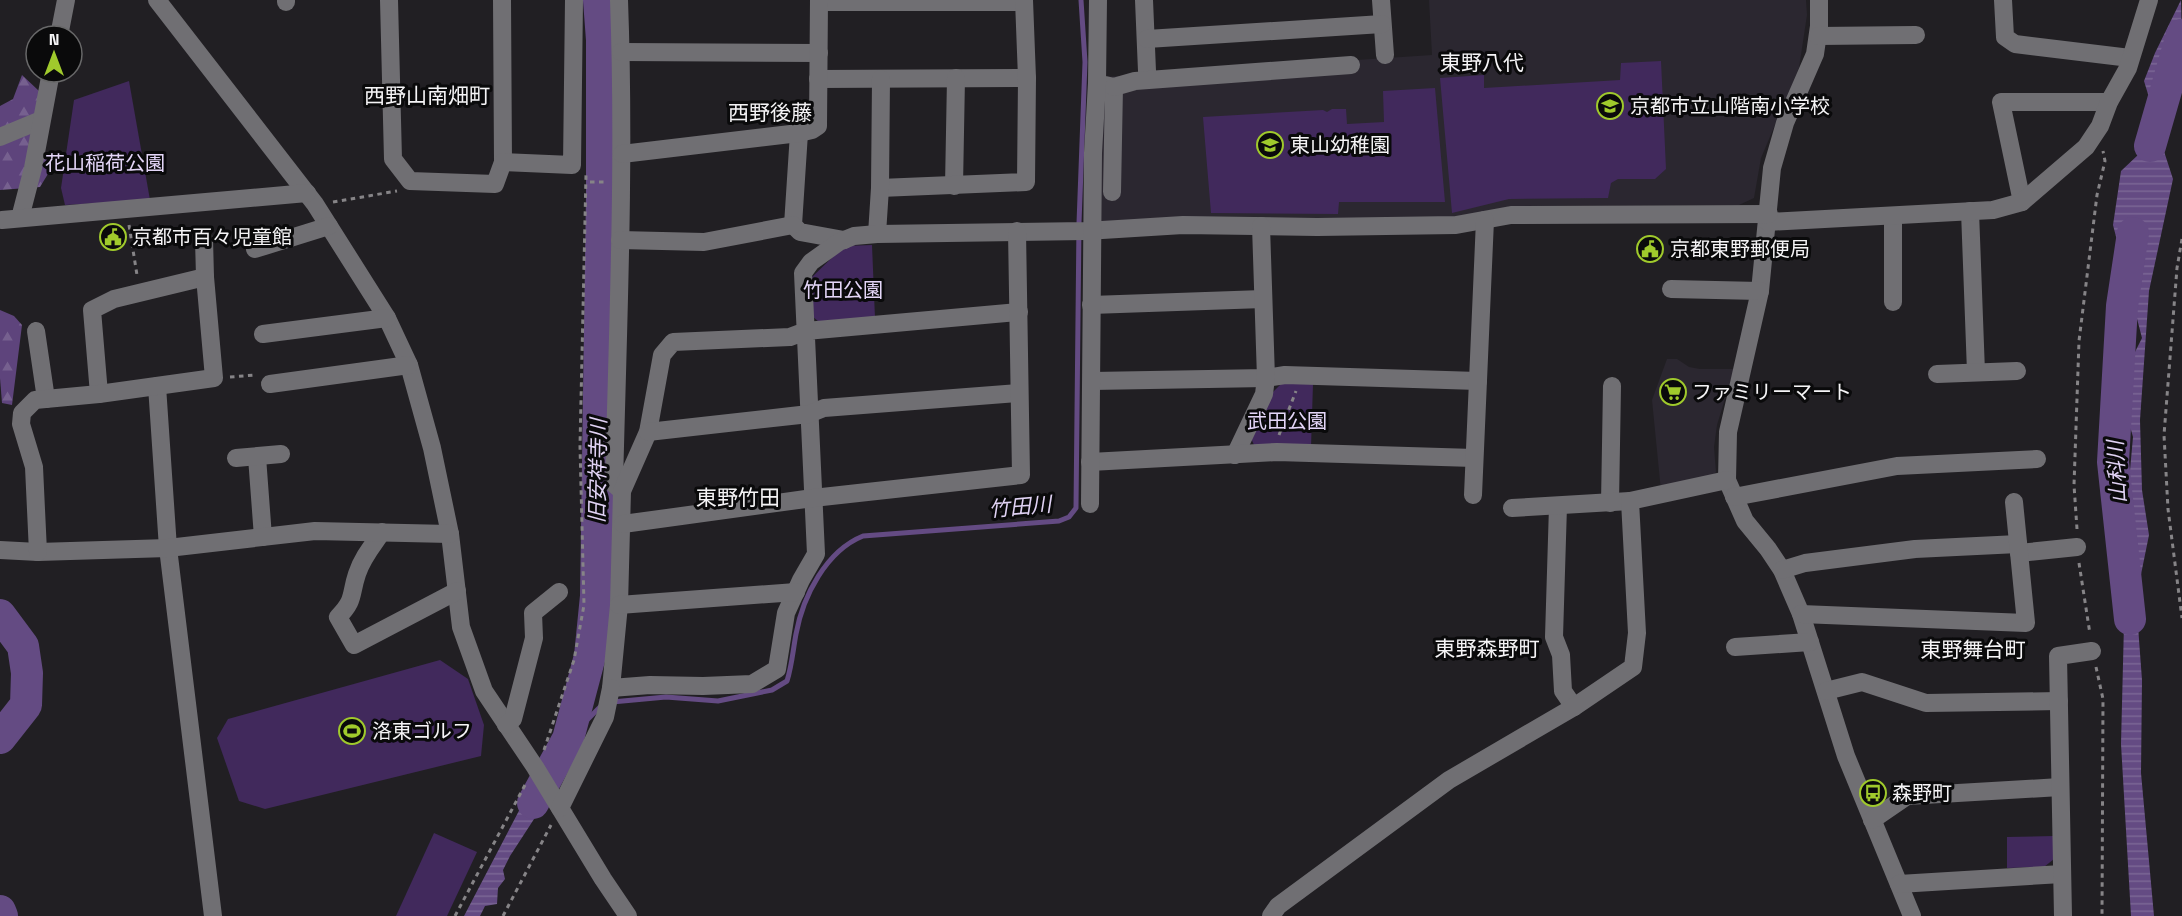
<svg xmlns="http://www.w3.org/2000/svg" width="2182" height="916" font-family="'Space Grotesk','Noto Sans JP',sans-serif">
	<style>
		.built { fill: #2b2730 }
		.green { fill: #41295c }
		.forest { fill: url(#forest-firs) }
		.water { fill: url(#water-rules) }
		.lines { fill: none; stroke-linecap: round; stroke-linejoin: round }
		.stream { stroke: #644b83; stroke-width: 5 }
		.river { stroke: #644b83; stroke-width: 32 }
		.path { stroke: #868487; stroke-width: 3; stroke-dasharray: 4.5 4.5; stroke-linecap: butt }
		.minor { stroke: #706f73; stroke-width: 18 }
		.labels { text-anchor: middle; stroke-width: 6; stroke-linejoin: round; paint-order: stroke }
		.poi-label { font-size: 20px; fill: #f5f4f6; stroke: #0a0a0b; text-anchor: start }
		.park-label { font-size: 20px; fill: #e4d6f8; stroke: #0a0a0b }
		.neighbourhood-label { font-size: 21px; fill: #f5f4f6; stroke: #0a0a0b }
		.water-label { font-size: 21px; font-style: italic; fill: #e1d3f5; stroke: #0a0a0b }
	</style>
	<defs>
		<pattern id="forest-firs" width="22" height="20" patternUnits="userSpaceOnUse" patternTransform="scale(1.5)"><rect width="22" height="20" fill="#5e447c"/><path d="M5 1l3.5 6h-7zM16 11l3.5 6h-7z" fill="#76608f"/></pattern>
		<pattern id="water-rules" width="6" height="5" patternUnits="userSpaceOnUse" patternTransform="scale(1.5)"><rect width="6" height="5" fill="#644b83"/><path d="M0 2.5h6" fill="none" stroke="#7b6695"/></pattern>
	</defs>
	<rect width="100%" height="100%" fill="#211f23"/>
	<g class="built">
		<polygon points="1429,0 1806,0 1807,15 1799,68 1761,158 1754,198 1739,205 1513,206 1447,219 1097,223 1103,77 1432,55"/>
		<polygon points="1667,359 1677,359 1689,367 1700,369 1734,369 1717,425 1714,447 1716,472 1709,480 1661,491 1652,400"/>
	</g>
	<g class="green">
		<polygon points="1661,61 1666,169 1655,179 1618,179 1611,183 1608,198 1509,199 1452,213 1440,78 1484,75 1484,88 1620,80 1621,63"/>
		<polygon points="129,81 150,200 65,205 61,188 74,100"/>
		<polygon points="1435,88 1445,202 1339,202 1338,214 1211,213 1203,117 1323,110 1327,112 1332,109 1346,109 1347,124 1384,122 1383,91"/>
		<polygon points="872,245 875,318 819,322 811,315 809,280 844,246"/>
		<polygon points="1282,383 1313,384 1311,447 1254,445 1250,436 1273,392"/>
		<polygon points="440,660 468,679 484,725 481,756 265,809 239,801 217,738 228,719"/>
		<polygon points="434,833 477,852 447,916 396,916"/>
		<polygon points="2054,836 2054,859 2044,867 2007,868 2007,837"/>
	</g>
	<g class="forest">
		<polygon points="22,75 39,91 33,136 54,164 40,187 0,190 0,106 13,99"/>
		<polygon points="0,310 14,316 22,325 12,405 2,403 0,378"/>
	</g>
	<g class="water">
		<polygon points="2181,0 2182,40 2164,68 2160,139 2173,179 2149,291 2140,420 2142,490 2149,535 2136,599 2142,680 2141,773 2154,916 2131,916 2121,744 2127,504 2133,437 2128,419 2128,366 2142,338 2113,225 2121,171 2139,154 2151,104 2144,81 2155,53"/>
		<polygon points="547,757 562,776 510,856 503,870 505,879 498,888 497,904 485,906 480,916 464,916"/>
	</g>
	<g class="lines">
		<g class="stream">
			<path d="M612,702L666,697L718,701L772,690L787,681C792,665 793,650 796,634C803,596 826,551 863,536L1059,521L1069,517L1076,508L1079,223L1085,62L1081,0"/>
			<polyline points="568,739 603,704"/>
		</g>
		<g class="river">
			<polyline points="2150,146 2182,35"/>
			<polyline points="0,615 23,646 27,673 26,705 0,738"/>
			<polyline points="2130,619 2113,462 2122,306 2133,233"/>
			<polyline points="533,803 568,739 590,656 596,596 602,194 602,40 599,0"/>
			<polyline points="0,911 2,916"/>
		</g>
		<g class="path">
			<polyline points="590,182 604,182"/>
			<polyline points="333,202 397,191"/>
			<polyline points="129,225 137,275"/>
			<polyline points="2182,239 2177,268 2164,435 2168,509 2182,618"/>
			<polyline points="230,377 256,375"/>
			<polyline points="1279,435 1296,391"/>
			<polyline points="2077,529 2074,485 2079,341 2097,195 2105,161 2103,151"/>
			<polyline points="2079,563 2090,634"/>
			<polyline points="2096,667 2103,699 2102,916"/>
			<polyline points="544,750 574,660 584,605 580,446 586,175"/>
			<polyline points="455,916 525,785"/>
			<polyline points="503,916 551,825"/>
		</g>
		<g class="minor">
			<polyline points="157,0 315,204 387,318 409,365 432,448 450,534 461,627 484,691 535,767 603,879 628,916"/>
			<polyline points="286,0 286,2"/>
			<polyline points="389,0 393,159 410,181 495,184 503,162 502,0"/>
			<path d="M619,0C625,161 618,323 614,484L622,491"/>
			<polyline points="1144,0 1147,71"/>
			<polyline points="1381,0 1385,55"/>
			<polyline points="1819,0 1819,26 1815,54 1785,123 1772,168 1760,291 1728,432 1727,480 1745,521 1768,549 1782,570 1801,614 1846,756 1912,916"/>
			<polyline points="2003,0 2005,37 2015,44 2130,58"/>
			<polyline points="819,2 1024,2"/>
			<polyline points="59,36 66,0"/>
			<polyline points="1818,36 1916,35"/>
			<polyline points="1147,39 1382,24"/>
			<polyline points="621,52 819,53"/>
			<polyline points="818,79 1027,78"/>
			<polyline points="1105,85 1114,87 1112,192"/>
			<polyline points="1114,87 1135,81 1351,65"/>
			<polyline points="799,133 793,225 800,232 844,240"/>
			<polyline points="0,137 41,120"/>
			<polyline points="622,154 799,133 812,130 818,126 819,0"/>
			<polyline points="503,162 572,165 574,0"/>
			<polyline points="954,186 956,78"/>
			<polyline points="880,188 1026,182 1027,78 1024,0"/>
			<polyline points="2022,202 2001,102 2109,102"/>
			<polyline points="1970,211 1976,372"/>
			<polyline points="1893,216 1893,302"/>
			<polyline points="20,218 33,168 51,72"/>
			<polyline points="2,220 307,193"/>
			<polyline points="1768,222 1993,210 2022,202 2086,147 2100,126 2109,102 2128,68 2149,0"/>
			<polyline points="877,234 880,188 881,79"/>
			<polyline points="620,240 704,242 793,225"/>
			<polyline points="255,249 329,226"/>
			<polyline points="1671,289 1760,291"/>
			<polyline points="1091,305 1263,299"/>
			<polyline points="1019,312 806,331 790,337 673,342 662,355 648,432 622,491 619,605 611,688 650,685 703,686 752,684 777,669 786,613 801,580 816,554 803,273 811,262 839,242 854,236 877,234 1086,231 1183,225 1317,227 1456,225 1511,215 1769,214"/>
			<polyline points="36,331 46,399"/>
			<polyline points="263,334 387,318"/>
			<polyline points="1937,374 2017,371"/>
			<polyline points="1092,381 1266,378 1285,375 1478,381"/>
			<polyline points="270,384 409,365"/>
			<polyline points="157,386 168,548 213,916"/>
			<polyline points="99,394 92,310 114,299 205,277"/>
			<polyline points="648,432 809,414 824,408 1019,393"/>
			<polyline points="1235,455 1264,394 1266,378 1261,226"/>
			<polyline points="257,457 263,537"/>
			<polyline points="236,458 281,454"/>
			<polyline points="1090,462 1277,452 1474,458"/>
			<polyline points="1473,495 1485,220"/>
			<polyline points="1734,497 1897,466 2037,459"/>
			<polyline points="1610,503 1612,386"/>
			<polyline points="1090,504 1093,153 1097,83 1098,0"/>
			<polyline points="1558,506 1554,637 1561,655 1563,691 1574,707"/>
			<polyline points="1512,508 1630,501"/>
			<polyline points="623,524 813,498 1021,475 1017,231"/>
			<path d="M382,532C373,545 362,558 357,574C350,595 355,600 338,617L354,645L457,591"/>
			<polyline points="0,550 38,552 168,548 315,531 450,534"/>
			<polyline points="38,552 34,467 21,424 22,413 35,400 99,394 214,378 205,277 204,239"/>
			<polyline points="2019,553 2077,547"/>
			<polyline points="1782,570 1805,563 1915,549 2018,544"/>
			<polyline points="619,605 796,592"/>
			<polyline points="1801,614 2026,623 2014,502"/>
			<polyline points="1735,647 1810,642"/>
			<polyline points="1826,691 1862,682 1926,703 2059,701"/>
			<polyline points="506,725 513,719 534,638 533,613 559,592"/>
			<polyline points="560,808 605,717 611,688"/>
			<polyline points="1872,820 1907,796 2060,787"/>
			<polyline points="1899,884 2062,874"/>
			<polyline points="1271,916 1278,906 1449,780 1574,707 1633,667 1637,633 1630,501 1727,480"/>
			<polyline points="2063,916 2058,656 2092,651"/>
		</g>
	</g>
	<defs>
		<symbol id="school-ring" viewBox="-11 -11 22 22"><circle r="9.5" fill="#0a0a0b" stroke="#a0ca2c" stroke-width="1.5"/><path d="M0-5L7-2L0 1L-7-2ZM-4 1L0 2.5L4 1V4Q0 6-4 4Z" fill="#a0ca2c"/></symbol>
		<symbol id="civic-ring" viewBox="-11 -11 22 22"><circle r="9.5" fill="#0a0a0b" stroke="#a0ca2c" stroke-width="1.5"/><path d="M-.6-6.5H3V-4.5H.6V-3L4-1V1h2V6H-6V1h2V-1L-.6-3ZM-1.2 2.5V6h2.4V2.5Z" fill="#a0ca2c"/></symbol>
		<symbol id="supermarket-ring" viewBox="-11 -11 22 22"><circle r="9.5" fill="#0a0a0b" stroke="#a0ca2c" stroke-width="1.5"/><path d="M-6-5.5h2.5l.6 2H6L4.5 2H-2.5L-4.4-4H-6ZM-1.5 3.2a1.3 1.3 0 1 0 .1 0ZM3 3.2a1.3 1.3 0 1 0 .1 0Z" fill="#a0ca2c"/></symbol>
		<symbol id="stadium-ring" viewBox="-11 -11 22 22"><circle r="9.5" fill="#0a0a0b" stroke="#a0ca2c" stroke-width="1.5"/><path d="M0-5a6.5 5 0 1 0 0 10a6.5 5 0 1 0 0-10ZM-3.5-1.8h7v3.6h-7Z" fill="#a0ca2c"/></symbol>
		<symbol id="bus-ring" viewBox="-11 -11 22 22"><circle r="9.5" fill="#0a0a0b" stroke="#a0ca2c" stroke-width="1.5"/><path d="M-5-6H5V4H4V6H2V4H-2V6H-4V4H-5ZM-3.5-4V0h7V-4ZM-3.5 1.2v1.5H-2V1.2ZM2 1.2v1.5H3.5V1.2Z" fill="#a0ca2c"/></symbol>
	</defs>
	<g fill-rule="evenodd">
		<use href="#school-ring" x="1595" y="91" width="30" height="30"/>
		<use href="#school-ring" x="1255" y="130" width="30" height="30"/>
		<use href="#civic-ring" x="98" y="222" width="30" height="30"/>
		<use href="#civic-ring" x="1635" y="234" width="30" height="30"/>
		<use href="#supermarket-ring" x="1658" y="377" width="30" height="30"/>
		<use href="#stadium-ring" x="337" y="716" width="30" height="30"/>
		<use href="#bus-ring" x="1858" y="778" width="30" height="30"/>
	</g>
	<g class="labels">
		<g class="poi-label">
			<text x="1630" y="113">京都市立山階南小学校</text>
			<text x="1290" y="152">東山幼稚園</text>
			<text x="132" y="244">京都市百々児童館</text>
			<text x="1670" y="256">京都東野郵便局</text>
			<text x="1692" y="399">ファミリーマート</text>
			<text x="372" y="738">洛東ゴルフ</text>
			<text x="1892" y="800">森野町</text>
		</g>
		<g class="park-label">
			<text x="105" y="170">花山稲荷公園</text>
			<text x="843" y="297">竹田公園</text>
			<text x="1287" y="428">武田公園</text>
		</g>
		<g class="neighbourhood-label">
			<text x="1482" y="70">東野八代</text>
			<text x="427" y="103">西野山南畑町</text>
			<text x="770" y="120">西野後藤</text>
			<text x="738" y="505">東野竹田</text>
			<text x="1487" y="656">東野森野町</text>
			<text x="1973" y="657">東野舞台町</text>
		</g>
		<g class="water-label">
			<text transform="translate(598 471) rotate(-89)" y="7">旧安祥寺川</text>
			<text transform="translate(2117 472) rotate(-93)" y="7">山科川</text>
			<text transform="translate(1020 507) rotate(-5)" y="7">竹田川</text>
		</g>
	</g>
	<g transform="translate(54 54)"><circle r="28" fill="#0a0a0b" stroke="#686869" stroke-width="1.5"/>
	<path d="M0-4.5L10 22L0 15L-10 22Z" fill="#a0ca2c"/>
	<text y="-9" font-size="16" font-weight="bold" text-anchor="middle" fill="#f5f4f6">N</text>
	</g>
</svg>
